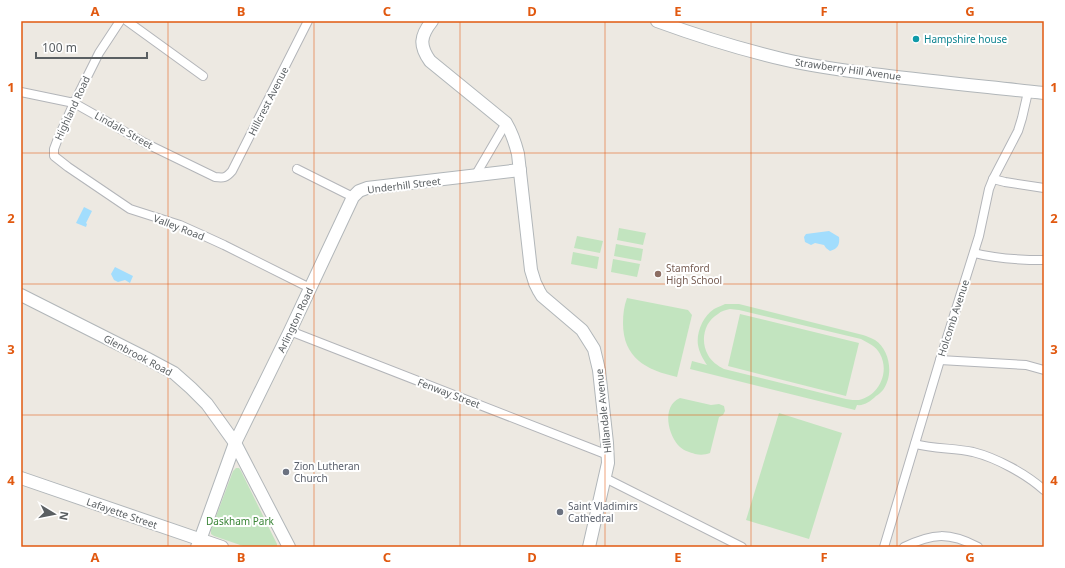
<svg xmlns="http://www.w3.org/2000/svg" width="1065" height="568" font-family="'Noto Sans',sans-serif">
	<style>
		.green { fill: #c2e4bf; fill-rule: evenodd }
		.water { fill: #a2ddfd }
		.lines { fill: none; stroke-linecap: round; stroke-linejoin: round }
		.street-casing { stroke: #b3b5b9; stroke-width: 10 }
		.secondary-casing { stroke: #b1b6b9; stroke-width: 14 }
		.street { stroke: #fff; stroke-width: 8 }
		.secondary { stroke: #fff; stroke-width: 12 }
		.grid { fill: none; stroke: #e15910; stroke-width: 1; stroke-opacity: 0.55 }
		.culture-dot { fill: #0f9aa8; stroke: #fff; stroke-width: 1.5 }
		.education-dot { fill: #8d6e63; stroke: #fff; stroke-width: 1.5 }
		.worship-dot { fill: #6b7280; stroke: #fff; stroke-width: 1.5 }
		.labels { text-anchor: middle; stroke-width: 4; stroke-linejoin: round; paint-order: stroke }
		.culture-label { font-size: 10px; fill: #0d838f; stroke: #fff; text-anchor: start }
		.street-label { font-size: 10px; fill: #5a5f62; stroke: #fff }
		.education-label { font-size: 10px; fill: #785e54; stroke: #fff; text-anchor: start }
		.worship-label { font-size: 10px; fill: #5b616d; stroke: #fff; text-anchor: start }
		.park-label { font-size: 10px; fill: #3a8537; stroke: #fff }
		.neatline { fill: none; stroke: #e15910; stroke-width: 1.5 }
		.grid-label { font-size: 13px; text-anchor: middle; font-weight: bold; fill: #e15910 }
	</style>
	<rect width="100%" height="100%" fill="#ede9e2"/>
	<g class="green">
		<polygon points="619,228 646,233 643,245 617,240"/>
		<polygon points="577,236 603,241 600,253 574,248"/>
		<polygon points="616,244 643,249 641,261 614,256"/>
		<polygon points="573,252 599,257 597,269 571,264"/>
		<polygon points="613,259 640,264 637,277 611,272"/>
		<path d="M627,298L688,310L692,315L677,377C646,370 623,358 623,323C623,314 624,306 627,298Z"/>
		<path d="M725,304H739L863,335C867,336 871,338 875,340C890,350 894,375 883,390C881,392 878,395 876,396C871,401 864,406 857,405L855,410L690,369L692,361L707,365C703,359 699,352 698,345C696,333 703,316 714,309C717,307 722,306 725,304ZM730,309L739,310L861,339C868,343 876,346 880,354C890,372 879,396 859,400C855,400 850,400 846,399L724,369C718,366 711,361 708,355C700,341 704,322 718,314C721,311 726,310 730,309Z"/>
		<polygon points="740,314 859,343 846,396 728,366"/>
		<path d="M680,398L711,405L719,404L724,406L725,411L723,415L719,417L710,453C705,455 700,455 695,454C690,452 684,451 680,447C668,436 661,406 680,398Z"/>
		<polygon points="779,413 842,433 809,539 746,520"/>
		<polygon points="236,468 239,468 241,471 273,536 277,544 277,547 246,547 214,536 211,534 211,530 233,471"/>
	</g>
	<g class="water">
		<polygon points="84,207 92,211 86,223 87,224 86,227 76,223"/>
		<path d="M829,231L839,237C840,244 838,249 830,251L826,248L824,245L815,243L811,245L805,242L804,237L806,234Z"/>
		<polygon points="115,267 133,276 130,283 125,280 118,282 114,280 111,274"/>
	</g>
	<g class="lines">
		<defs>
			<g id="street">
				<polyline points="120,21 99,53 74,103 57,141 54,149 54,156 68,167 130,209 180,225 200,234 224,245 310,288"/>
				<polyline points="127,21 203,76"/>
				<path d="M21,92L74,103L145,143L215,177C224,178 226,178 232,171L308,21"/>
				<polyline points="297,169 353,197"/>
				<polyline points="475,176 506,123"/>
				<polyline points="993,179 1005,182 1044,188"/>
				<path d="M974,253C997,259 1020,260 1044,260"/>
				<polyline points="290,331 608,455"/>
				<polyline points="940,360 1026,365 1044,370"/>
				<path d="M915,444C934,449 954,448 973,452C997,458 1026,474 1044,490"/>
				<polyline points="605,478 742,547"/>
				<polyline points="884,547 940,360 979,236 989,189 993,179 1018,131 1022,118 1028,92"/>
				<path d="M904,547C933,533 949,532 978,547"/>
			</g>
			<g id="secondary">
				<path d="M432,21C420,36 419,46 430,61L506,123C512,133 515,142 518,154L531,270L535,283L539,291L542,296L582,330L594,349L599,370L607,443L608,463L589,547"/>
				<path d="M657,21C698,36 740,49 782,59C815,67 848,71 881,75C935,82 990,87 1044,93"/>
				<polyline points="21,295 146,358 174,373 191,388 207,404 235,443 289,547"/>
				<polyline points="21,478 222,547"/>
				<polyline points="197,547 200,540 235,443 290,331 353,197 359,191 367,188 520,170"/>
			</g>
		</defs>
		<use href="#street" class="street-casing"/>
		<use href="#secondary" class="secondary-casing"/>
		<use href="#street" class="street"/>
		<use href="#secondary" class="secondary"/>
	</g>
	<path class="grid" d="M168,21V547M314,21V547M460,21V547M605,21V547M751,21V547M897,21V547M21,153H1044M21,284H1044M21,415H1044"/>
	<circle class="culture-dot" cx="916" cy="39" r="4"/>
	<circle class="education-dot" cx="658" cy="274" r="4"/>
	<g class="worship-dot">
		<circle cx="286" cy="472" r="4"/>
		<circle cx="560" cy="512" r="4"/>
	</g>
	<g class="labels">
		<g class="culture-label">
			<text x="924" y="43">Hampshire house</text>
		</g>
		<g class="street-label">
			<text transform="translate(848 69) rotate(8)" y="4">Strawberry Hill Avenue</text>
			<text transform="translate(268 101) rotate(-63)" y="4">Hillcrest Avenue</text>
			<text transform="translate(72 108) rotate(-65)" y="4">Highland Road</text>
			<text transform="translate(124 130) rotate(29)" y="4">Lindale Street</text>
			<text transform="translate(404 185) rotate(-7)" y="4">Underhill Street</text>
			<text transform="translate(179 227) rotate(21)" y="4">Valley Road</text>
			<text transform="translate(953 318) rotate(-72)" y="4">Holcomb Avenue</text>
			<text transform="translate(295 320) rotate(-65)" y="4">Arlington Road</text>
			<text transform="translate(138 355) rotate(28)" y="4">Glenbrook Road</text>
			<text transform="translate(449 393) rotate(21)" y="4">Fenway Street</text>
			<text transform="translate(603 411) rotate(-96)" y="4">Hillandale Avenue</text>
			<text transform="translate(122 513) rotate(19)" y="4">Lafayette Street</text>
		</g>
		<g class="education-label">
			<text x="666" y="272">Stamford<tspan x="666" dy="12">High School</tspan></text>
		</g>
		<g class="worship-label">
			<text x="294" y="470">Zion Lutheran<tspan x="294" dy="12">Church</tspan></text>
			<text x="568" y="510">Saint Vladimirs<tspan x="568" dy="12">Cathedral</tspan></text>
		</g>
		<g class="park-label">
			<text x="240" y="525">Daskham Park</text>
		</g>
	</g>
	<rect width="1065" height="568" fill="none" stroke="#ffffff" stroke-width="44"/>
	<g transform="translate(54 514) rotate(100)" stroke="#ffffff" stroke-width="3" paint-order="stroke">
	<path d="M0-3L7 15L0 10L-7 15Z" fill="#5a5f62"/>
	<text y="-6" font-size="11" font-weight="bold" text-anchor="middle" fill="#5a5f62">N</text>
	</g>
	<path d="M36 52v6h111v-6" fill="none" stroke="#5a5f62" stroke-width="2"/>
	<text x="42" y="52" font-size="12" fill="#5a5f62" stroke="#ffffff" stroke-width="3" paint-order="stroke">100 m</text>
	<rect x="22" y="22" width="1021" height="524" class="neatline"/>
	<g class="grid-label">
		<text x="95" y="16">A</text>
		<text x="241" y="16">B</text>
		<text x="387" y="16">C</text>
		<text x="532" y="16">D</text>
		<text x="678" y="16">E</text>
		<text x="824" y="16">F</text>
		<text x="970" y="16">G</text>
		<text x="11" y="92">1</text>
		<text x="1054" y="92">1</text>
		<text x="11" y="223">2</text>
		<text x="1054" y="223">2</text>
		<text x="11" y="354">3</text>
		<text x="1054" y="354">3</text>
		<text x="11" y="485">4</text>
		<text x="1054" y="485">4</text>
		<text x="95" y="562">A</text>
		<text x="241" y="562">B</text>
		<text x="387" y="562">C</text>
		<text x="532" y="562">D</text>
		<text x="678" y="562">E</text>
		<text x="824" y="562">F</text>
		<text x="970" y="562">G</text>
	</g>
</svg>
